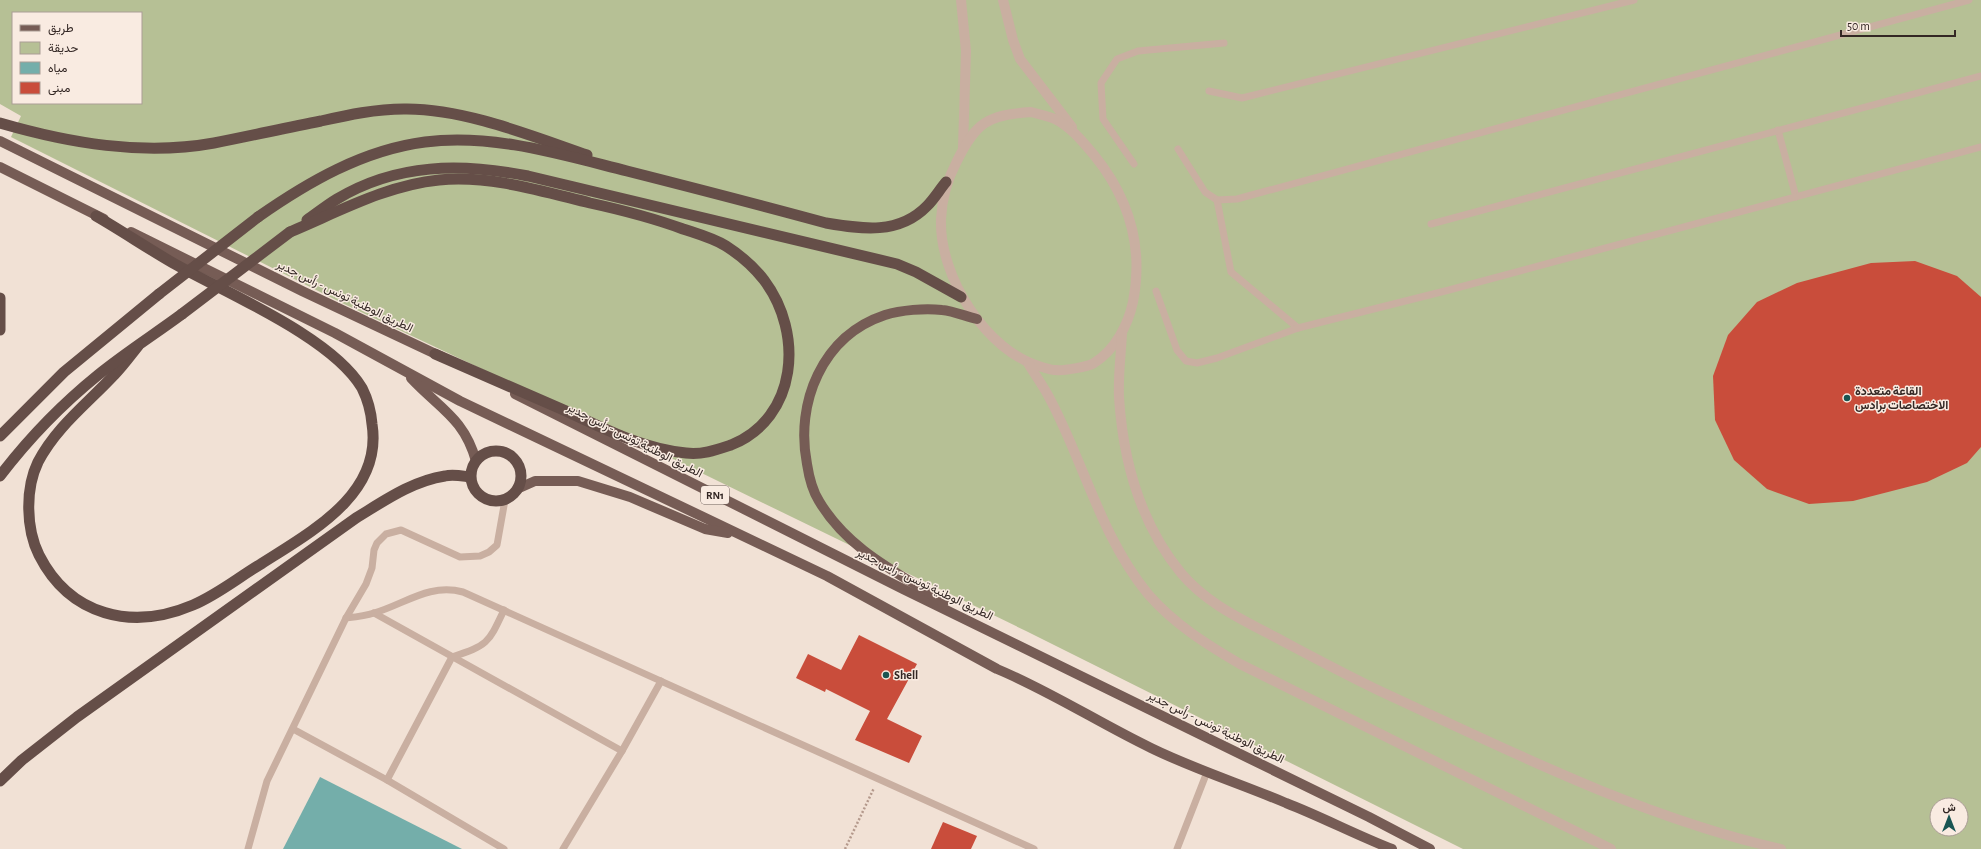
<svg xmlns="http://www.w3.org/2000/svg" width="1981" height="849" font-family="'Alegreya Sans',Vazirmatn,sans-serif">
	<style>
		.green { fill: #b6c095; fill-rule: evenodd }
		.water { fill: #74aeaa }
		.building { fill: #c94d3b }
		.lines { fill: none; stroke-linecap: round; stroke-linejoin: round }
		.path { stroke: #b4998c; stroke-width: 2.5; stroke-dasharray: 2 2; stroke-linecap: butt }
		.service { stroke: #c9afa1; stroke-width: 7 }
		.minor { stroke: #c9afa1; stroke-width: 10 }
		.primary { stroke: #765c55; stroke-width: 10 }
		.trunk { stroke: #654e48; stroke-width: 11 }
		.trunk-bridge { stroke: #654e48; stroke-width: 11 }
		.poi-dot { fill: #195552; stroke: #f9ebe1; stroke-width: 1.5 }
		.labels { text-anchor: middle; stroke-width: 3; stroke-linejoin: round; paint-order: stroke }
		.shield { fill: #f9ebe1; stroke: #6e625d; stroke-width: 1 }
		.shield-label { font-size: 11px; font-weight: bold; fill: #332724 }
		.street-label { font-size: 12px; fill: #332724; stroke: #f9ebe1 }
		.poi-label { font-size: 12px; font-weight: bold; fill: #332724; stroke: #f9ebe1; text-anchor: start }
	</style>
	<rect width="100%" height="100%" fill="#f1e1d5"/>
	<path class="green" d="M0,0H1981V849H1463L1026,631L679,462L342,303L11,137L21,116L0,104ZM13,13H141V103H13ZM1937,805H1961V829H1937Z"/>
	<polygon class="water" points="320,777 462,849 283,849"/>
	<g class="building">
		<polygon points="1915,261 1957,276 1981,297 1981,447 1967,463 1927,482 1853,501 1809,504 1767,489 1734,460 1715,420 1713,376 1728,335 1757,302 1797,283 1871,263"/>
		<polygon points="859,635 917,664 887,719 922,736 909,763 855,740 870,711 826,689 825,692 796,678 808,654 841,670"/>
		<polygon points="943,822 977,836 971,849 931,849"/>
	</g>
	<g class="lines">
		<polyline class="path" points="845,849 874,788"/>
		<g class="service">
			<polyline points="1209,91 1242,98 1634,0"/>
			<polyline points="1778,130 1796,197"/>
			<polyline points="1178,149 1205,192 1217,200 1237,199 1969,0"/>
			<polyline points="1134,164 1103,119 1101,83 1117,59 1138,51 1224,43"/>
			<polyline points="1217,200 1231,272 1298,328"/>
			<polyline points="1431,224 1981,76"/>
			<polyline points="1156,291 1177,350 1186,361 1197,363 1217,358 1298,328 1449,290 1981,147"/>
			<polyline points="374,613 622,751 563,849"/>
			<path d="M346,618C355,617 365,616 374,613C405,604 429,583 463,592L1034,849"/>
			<polyline points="293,729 387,780 504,849"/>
			<polyline points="622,751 661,681"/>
			<path d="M387,780L452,657C488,645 488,644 504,610"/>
			<polyline points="248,849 267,781 346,618 366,584 372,568 374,550 377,543 386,534 401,530 460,557 480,556 489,552 497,545 505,500"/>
			<polyline points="1177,849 1207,772"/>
		</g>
		<g class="minor">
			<polyline points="961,0 966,51 963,148"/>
			<polyline points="1003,0 1013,40 1020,59 1072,127"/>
			<path d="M1031,112C1039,114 1047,116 1055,119C1071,127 1083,142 1094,155C1129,198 1144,246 1133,302C1128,325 1115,350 1094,363C1088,367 1062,371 1056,370C1051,370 1046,368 1042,367C986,352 939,276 941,219C942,198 947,180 957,161C976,122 988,115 1031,112Z"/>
			<path d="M1122,333C1121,354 1118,376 1119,397C1123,460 1140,523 1181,573C1206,603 1241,619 1275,637C1311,656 1346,675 1382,692C1512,752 1641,817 1781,849"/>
			<path d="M1028,363C1035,375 1044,387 1050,399C1084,463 1101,537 1148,594C1174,624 1206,644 1240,664L1611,849"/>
		</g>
		<g class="primary">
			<polyline points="0,141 302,291 442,357"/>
			<polyline points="0,167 104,219"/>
			<path d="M131,232L335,333L460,401L827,576L997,669C1050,691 1099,723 1151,748C1194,769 1241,784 1286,803C1322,817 1356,835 1392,849"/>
			<path d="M411,378C440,409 464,418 476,461"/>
			<polyline points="515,394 903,589 1369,817 1430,849"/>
			<polyline points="517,489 535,481 578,481 630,497 705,529 728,533"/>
			<path d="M944,602C898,573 848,550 819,501C812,490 809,477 807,464C795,403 822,336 885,315C901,310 925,308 942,310C953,311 965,316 977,319"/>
		</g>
		<g class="trunk">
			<path d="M0,123C69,143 143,156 214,143C250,136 285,128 321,121C348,115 375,109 404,109C463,108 532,136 587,155"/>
			<path d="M96,216C122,231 147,248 173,263C226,293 332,337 362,388C367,398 371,412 372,424C383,494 311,532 261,564C239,577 217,595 193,605C132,631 70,616 39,555C26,529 25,489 38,462C56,427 88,403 114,375C123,366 130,356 138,346"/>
			<path d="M258,217C308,182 363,150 425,142C492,133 563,155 627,171C694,188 760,205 826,223C862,229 899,235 927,206C934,199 940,189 946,182"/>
			<path d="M307,220C317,213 327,205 337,199C397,163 461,163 528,176L897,264L916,272L961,297"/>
			<path d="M290,232C338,212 387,185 439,180C490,175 541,191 590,203C622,210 653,218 683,229C698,234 713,238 726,246C740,255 754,267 764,280C804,333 798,418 731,445C716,450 702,455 686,453C643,449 605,429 566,411C523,392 479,373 435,354"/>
			<polyline points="0,298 0,330"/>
			<polyline points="0,436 64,372 159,294"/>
			<circle cx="496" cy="476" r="25"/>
			<path d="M0,476C29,438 61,405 98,375C125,353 155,334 182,314"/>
			<path d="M0,781L22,760L77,717L356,518C384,501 412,481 445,476C453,474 462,476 470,477"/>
		</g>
		<g class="trunk-bridge">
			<polyline points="159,294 258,217"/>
			<polyline points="182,314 290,232"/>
		</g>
	</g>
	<g class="poi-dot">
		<circle cx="1847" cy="398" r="4"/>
		<circle cx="886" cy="675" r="4"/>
	</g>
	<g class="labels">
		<rect class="shield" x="701" y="486" width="28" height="18" rx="3"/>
		<g class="shield-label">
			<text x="715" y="499">RN1</text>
		</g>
		<g class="street-label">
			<text transform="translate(345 296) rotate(26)" y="4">الطريق الوطنية تونس - رأس جدير</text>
			<text transform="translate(635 440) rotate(27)" y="4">الطريق الوطنية تونس - رأس جدير</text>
			<text transform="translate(925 584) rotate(26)" y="4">الطريق الوطنية تونس - رأس جدير</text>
			<text transform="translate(1216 727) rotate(26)" y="4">الطريق الوطنية تونس - رأس جدير</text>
		</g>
		<g class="poi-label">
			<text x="1855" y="395">القاعة متعددة<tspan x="1855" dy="14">الاختصاصات برادس</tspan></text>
			<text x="894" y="679">Shell</text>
		</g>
	</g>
	<rect x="12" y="12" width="130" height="92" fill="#f9ebe1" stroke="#aa9d95"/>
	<rect x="20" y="25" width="20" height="6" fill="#765c55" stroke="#aa9d95"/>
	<text x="48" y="32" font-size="12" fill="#332724">طريق</text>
	<rect x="20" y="42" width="20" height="12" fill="#b6c095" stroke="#aa9d95"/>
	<text x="48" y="52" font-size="12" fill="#332724">حديقة</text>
	<rect x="20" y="62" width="20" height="12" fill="#74aeaa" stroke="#aa9d95"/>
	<text x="48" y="72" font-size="12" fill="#332724">مياه</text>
	<rect x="20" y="82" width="20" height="12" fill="#c94d3b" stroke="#aa9d95"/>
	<text x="48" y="92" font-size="12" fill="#332724">مبنى</text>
	<g transform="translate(1949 817)"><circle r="19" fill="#f9ebe1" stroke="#aa9d95"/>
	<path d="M0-3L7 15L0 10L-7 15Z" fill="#195552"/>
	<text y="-6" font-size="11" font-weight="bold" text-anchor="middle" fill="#332724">ش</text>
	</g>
	<path d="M1841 30v6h114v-6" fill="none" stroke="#332724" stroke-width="2"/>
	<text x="1847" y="30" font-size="12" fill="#332724" stroke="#f9ebe1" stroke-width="3" paint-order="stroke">50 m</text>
</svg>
